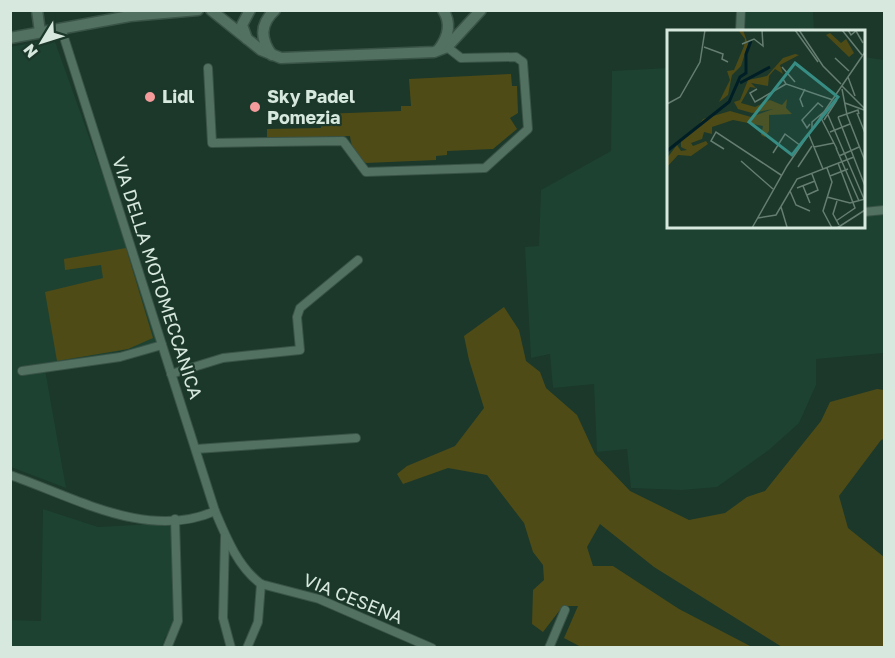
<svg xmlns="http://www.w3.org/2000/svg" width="895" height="658" font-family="'Golos Text',sans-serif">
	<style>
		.built { fill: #1d4231 }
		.green { fill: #4f4b16 }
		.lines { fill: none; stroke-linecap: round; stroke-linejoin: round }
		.street-casing { stroke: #395347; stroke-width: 10 }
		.secondary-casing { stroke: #395347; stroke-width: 13 }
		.street { stroke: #527161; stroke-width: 8 }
		.secondary { stroke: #527161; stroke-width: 10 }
		.poi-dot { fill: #f59b9b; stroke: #1b382a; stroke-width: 2 }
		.labels { text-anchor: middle; stroke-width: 4.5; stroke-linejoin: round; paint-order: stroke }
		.poi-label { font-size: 18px; font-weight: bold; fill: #d7e8de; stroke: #1b382a; text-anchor: start }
		.street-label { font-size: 18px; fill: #d7e8de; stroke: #1b382a }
		.inset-river { fill: none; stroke: #001e26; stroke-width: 3 }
		.inset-road { fill: none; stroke: #667e72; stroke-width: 1.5 }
		.view { fill: #378d84; fill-opacity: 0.15; stroke: #378d84; stroke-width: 3 }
		.inset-edge { fill: none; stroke: #d7e8de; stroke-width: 3 }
	</style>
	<rect width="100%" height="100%" fill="#1b382a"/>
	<g class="built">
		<polygon points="746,11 813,11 814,31 745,31"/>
		<polygon points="54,39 129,249 158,342 112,353 44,364 66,488 11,467 10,47"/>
		<polygon points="864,57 884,60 884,353 816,359 816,385 799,423 769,450 717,487 682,490 631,488 627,449 597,452 594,384 553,388 550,354 531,358 525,247 539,246 541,190 611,151 612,71 668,68 668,226 864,226"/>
		<polygon points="43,509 98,527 171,523 175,626 165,637 162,647 11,647 10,620 41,621"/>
	</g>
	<g class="green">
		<path d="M511,74L512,86H517L518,113L510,118L517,129L493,149L447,151V155L436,156V160L366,163C357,158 351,147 350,136L267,139V129L321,128L322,114L401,111V106H411L409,79Z"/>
		<polygon points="126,248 153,338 128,349 57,361 45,292 103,278 101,265 65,270 64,259"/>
		<polygon points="504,307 519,330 526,361 540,372 546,388 577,415 595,454 630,491 689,520 725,513 747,497 765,491 821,421 830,402 877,389 884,390 884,439 881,440 839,496 848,528 884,557 884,647 782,647 654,567 600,524 587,547 593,566 613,566 679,609 752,647 581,647 564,638 578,606 563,606 543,632 532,624 533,590 544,580 543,565 533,552 524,523 487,475 448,468 403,484 397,474 407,466 455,446 484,408 469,360 464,336"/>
	</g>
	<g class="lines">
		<defs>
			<g id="street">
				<path d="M61,28L215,511C226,537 238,567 261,584"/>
				<polyline points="740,32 741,10"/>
				<polyline points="208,68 212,143 343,141 366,172 485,168 528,129 523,62 516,57 461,58 447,47"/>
				<polyline points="864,212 884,210"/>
				<polyline points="22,371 120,357 162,345"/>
				<polyline points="171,374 223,358 300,350 297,317 300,308 358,260"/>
				<polyline points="196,449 356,438"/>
				<path d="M10,475C74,497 148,541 215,511"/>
				<polyline points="225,537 223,618 231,648"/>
				<polyline points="261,584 319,599 432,648"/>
				<polyline points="167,648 178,621 175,519"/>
				<polyline points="247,648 258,622 261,584"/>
				<polyline points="549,648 565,610"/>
			</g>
			<g id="secondary">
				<polyline points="37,10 40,32"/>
				<polyline points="211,10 261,50 281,58 434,52 447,47 481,10"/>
				<polyline points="10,38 130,16 198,10"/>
				<polyline points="247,39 242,25 250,10"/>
				<path d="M439,49C448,37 452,24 443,10"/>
				<path d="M272,55C260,39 260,24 275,10"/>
			</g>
		</defs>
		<use href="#street" class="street-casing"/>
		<use href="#secondary" class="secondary-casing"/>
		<use href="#street" class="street"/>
		<use href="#secondary" class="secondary"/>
	</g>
	<g class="poi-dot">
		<circle cx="150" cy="97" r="6"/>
		<circle cx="255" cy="107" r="6"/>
	</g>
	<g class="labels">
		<g class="poi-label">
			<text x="162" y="103">Lidl</text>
			<text x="267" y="103">Sky Padel<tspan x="267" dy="21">Pomezia</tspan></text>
		</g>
		<g class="street-label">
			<text transform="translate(157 278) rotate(72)" y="6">VIA DELLA MOTOMECCANICA</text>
			<text transform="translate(353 599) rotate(22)" y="6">VIA CESENA</text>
		</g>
	</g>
	<g transform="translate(667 30)">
		<rect width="198" height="198" fill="#1b382a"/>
		<path d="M71,0H76L81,14L74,36L65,45L61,65L52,72L63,50L60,41L67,40L77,16L78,9ZM163,3L174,13L179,9L187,23L182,27L159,5ZM128,24L132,25L113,35L116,44L108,39L102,46L101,56L84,53L89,58L83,57L74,73L88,77L103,70L115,75L120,69L119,78L125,84L102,85V101L98,107L94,105L96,96L66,90L45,97V104L37,102L35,109L24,113L26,116L39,111L41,114L24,126L11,125L0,137V128L10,115L14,121L20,120L14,117V111L27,101L36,89L63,81L84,87L106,79L85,83L71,79L67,72L73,70L81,50L100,46L116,28Z" fill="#4f4b16"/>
		<path class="inset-river" d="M73,53L103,37M0,121L62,72L73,47L79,43V24L84,11"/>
		<path class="inset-road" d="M128,0L151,32M132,0L156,36L174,54M175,0L195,25M181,0L184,5L189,1L196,13M75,14L87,9L96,16L95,0M37,17L56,24L55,29L61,32M168,28L182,41M115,37L128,52M181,47L188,66M116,49L119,54L166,70M175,56L198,79M90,59L83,63L88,72L119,54M175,59L180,85L198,131M178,73L197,80M0,74L13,67L33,32L38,0M136,77L133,69L138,59M190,83L198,103M161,85L197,169M171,87L198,156M171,87L191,80L192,84M154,88L170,119M157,90L170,70M143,94L140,98L135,90L151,73L156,77M145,100V92L159,80M163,102L183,94M142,105L156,139M147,117L167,113M169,118L192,171M57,119L44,111L49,102L114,145M106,123L118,104L134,116M172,126L192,117M74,131L106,159M131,137L145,116M160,138L165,152L156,181L165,198M163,146L181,139M136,156L143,173M130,158L148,151M123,161L129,175L143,181M140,165L151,160L145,144M160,167L183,173L198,169M170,171L166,184L172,195M114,177L120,197M91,188L109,185L130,149L187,127M169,191L188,178L171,133M85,198L120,136L198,22M170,198L198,180"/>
		<path class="view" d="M128,33L171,67L125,125L82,92Z"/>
		<rect width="198" height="198" class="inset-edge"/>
	</g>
	<rect width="895" height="658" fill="none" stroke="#d7e8de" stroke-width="24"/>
	<g transform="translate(42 42) rotate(232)" stroke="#1b382a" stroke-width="4.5" paint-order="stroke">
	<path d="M0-4.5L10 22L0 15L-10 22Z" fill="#d7e8de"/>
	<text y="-9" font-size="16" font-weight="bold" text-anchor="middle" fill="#d7e8de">N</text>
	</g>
</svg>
